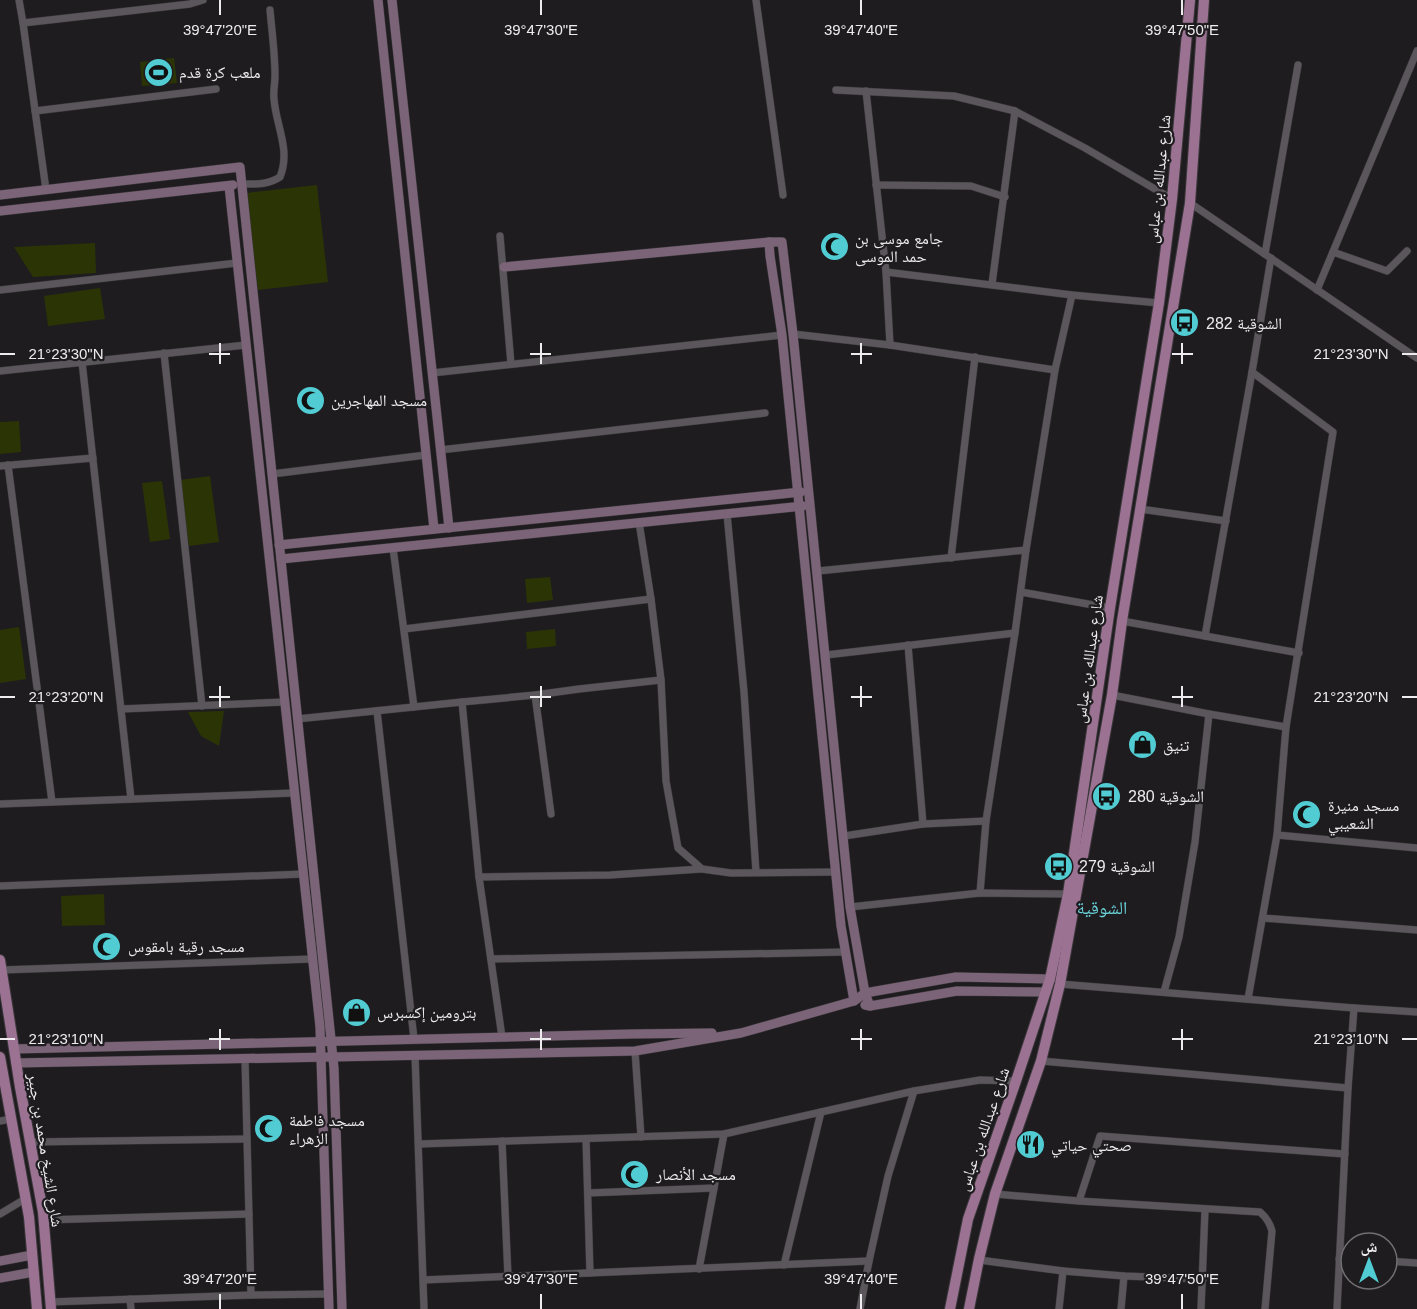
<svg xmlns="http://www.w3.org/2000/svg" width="1417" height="1309" font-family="Arial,'Noto Naskh Arabic',sans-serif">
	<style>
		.green { fill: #2b3405 }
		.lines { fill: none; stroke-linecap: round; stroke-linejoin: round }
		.street-casing { stroke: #3b383b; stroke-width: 8 }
		.secondary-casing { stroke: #3b383b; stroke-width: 10 }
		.primary-casing { stroke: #3b383b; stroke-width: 12 }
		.street { stroke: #5a565b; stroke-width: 7 }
		.secondary { stroke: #7b6477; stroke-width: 9 }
		.primary { stroke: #9c7293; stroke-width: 10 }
		.ticks { fill: none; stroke: #edebee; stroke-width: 2 }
		.labels { text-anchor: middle; stroke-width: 4.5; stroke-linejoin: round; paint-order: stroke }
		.poi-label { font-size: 16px; fill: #edebee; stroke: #1f1c20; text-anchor: start }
		.street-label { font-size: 16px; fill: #edebee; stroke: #1f1c20 }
		.neighbourhood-label { font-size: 18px; fill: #69d6db; stroke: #1f1c20 }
		.ticks-label { font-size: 15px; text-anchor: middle; fill: #edebee; stroke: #1f1c20; stroke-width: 4.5; stroke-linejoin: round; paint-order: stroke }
	</style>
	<rect width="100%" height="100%" fill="#1f1c20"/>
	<g class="green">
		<polygon points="174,58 177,83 142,86 140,62"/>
		<polygon points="317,185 328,282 258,290 246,193"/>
		<polygon points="95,243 96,273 33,277 14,247"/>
		<polygon points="100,288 105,319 48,326 44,296"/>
		<polygon points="19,421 21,452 0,454 0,422"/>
		<polygon points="210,476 219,542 189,546 180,480"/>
		<polygon points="162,481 170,539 150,542 142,483"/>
		<polygon points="550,577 553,600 527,603 525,579"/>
		<polygon points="19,627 26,679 0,683 0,630"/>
		<polygon points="555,629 556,646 527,649 526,632"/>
		<polygon points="224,711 219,746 201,736 188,712"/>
		<polygon points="104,894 105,925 62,926 61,896"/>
	</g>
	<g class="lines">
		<defs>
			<g id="street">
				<polyline points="19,0 23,23 46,190"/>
				<polyline points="756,0 783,195"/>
				<polyline points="23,23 190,4 203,0"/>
				<polyline points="836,90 954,96 1015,111 992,284"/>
				<polyline points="866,91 886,272 890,345"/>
				<polyline points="35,111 216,89"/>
				<polyline points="1015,111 1085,148 1172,199"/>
				<path d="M242,184C256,184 268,185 280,177C291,150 276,126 274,99C273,91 275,84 275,76C275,54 272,32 270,10"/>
				<polyline points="876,185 971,186 1005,197"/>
				<polyline points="1190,203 1417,358"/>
				<polyline points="500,236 511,364"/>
				<polyline points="1333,252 1387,271 1407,251"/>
				<polyline points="1265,254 1298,65"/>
				<polyline points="886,272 1072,295 1159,303"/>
				<polyline points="0,290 237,263"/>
				<polyline points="1317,290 1417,51"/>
				<polyline points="793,334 890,345 1055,370"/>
				<polyline points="164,353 202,706"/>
				<polyline points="82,362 131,799"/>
				<polyline points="0,371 246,345"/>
				<polyline points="432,373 782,335"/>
				<polyline points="440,450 765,413"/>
				<polyline points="8,465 52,802"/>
				<polyline points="0,466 93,458"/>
				<polyline points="272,474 426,455"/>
				<polyline points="1140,509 1226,521"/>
				<polyline points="727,514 744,692 756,872"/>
				<polyline points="639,522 651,599 661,680 666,781 678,848 702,869 731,873 835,872"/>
				<polyline points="393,548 414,707"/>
				<polyline points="951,558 975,357"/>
				<polyline points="818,571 1026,550"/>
				<polyline points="1021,592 1110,608"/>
				<polyline points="1122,621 1299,653"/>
				<polyline points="404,629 651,599"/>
				<polyline points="1205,636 1252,372 1271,258"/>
				<polyline points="908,645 923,824"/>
				<polyline points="826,655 1015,633"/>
				<polyline points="535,695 551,814"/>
				<polyline points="1112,695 1209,714 1286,727"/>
				<polyline points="462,702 479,877 502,1037"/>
				<polyline points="121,709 284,702"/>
				<polyline points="377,711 414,1039"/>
				<polyline points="297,719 462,702 535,695 579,689 661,680"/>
				<polyline points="0,804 294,793"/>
				<polyline points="1277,835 1417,848"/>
				<polyline points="844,836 923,824 986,821"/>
				<polyline points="479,877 610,875 701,869"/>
				<polyline points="0,886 303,874"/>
				<polyline points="980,893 986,821 1015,633 1026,550 1055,370 1072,295"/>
				<polyline points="850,907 980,893 1068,894"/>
				<polyline points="1263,918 1417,930"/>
				<polyline points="491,959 845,952"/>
				<polyline points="2,970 312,959"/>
				<polyline points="1060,984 1354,1008 1417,1012"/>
				<polyline points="1164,992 1179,937 1195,842 1209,714"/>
				<polyline points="1248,999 1277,835 1286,727 1333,432 1252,372"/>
				<polyline points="635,1051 641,1137"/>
				<polyline points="415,1055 424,1309"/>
				<polyline points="245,1059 251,1295"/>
				<polyline points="1041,1061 1348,1088"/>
				<polyline points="0,1121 11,1119"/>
				<polyline points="586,1139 590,1273"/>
				<polyline points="502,1141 508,1277"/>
				<polyline points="31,1142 247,1139"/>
				<polyline points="419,1144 724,1134 914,1091 980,1080 1016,1081"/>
				<polyline points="588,1193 714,1188"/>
				<path d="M995,1194L1079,1201L1260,1212C1267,1218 1270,1223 1272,1231L1265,1309"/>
				<polyline points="1079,1201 1100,1136 1345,1154"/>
				<polyline points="0,1214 25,1199"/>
				<polyline points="44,1220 249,1214"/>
				<polyline points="1339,1259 1351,1259"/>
				<polyline points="979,1260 1063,1271 1124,1276 1203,1279"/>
				<polyline points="1387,1261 1417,1263"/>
				<polyline points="784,1265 821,1112"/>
				<polyline points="699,1269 724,1134"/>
				<polyline points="423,1280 869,1261"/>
				<polyline points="130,1299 131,1309"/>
				<polyline points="50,1302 251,1295 328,1294"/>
				<polyline points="860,1309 869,1261 888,1176 914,1091"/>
				<polyline points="1059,1309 1063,1271"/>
				<polyline points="1121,1309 1124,1276"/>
				<polyline points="1201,1309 1205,1210"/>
				<polyline points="1337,1309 1348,1088 1354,1008"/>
			</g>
			<g id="secondary">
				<polyline points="378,0 434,529"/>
				<polyline points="392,0 449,528"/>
				<polyline points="229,186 320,1027 329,1309"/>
				<polyline points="0,195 240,167 334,1068 342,1309"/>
				<polyline points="0,211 233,185"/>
				<polyline points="769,242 770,256 782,335 841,926 854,1001"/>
				<polyline points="504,267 769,242 782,242 793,334 850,907 865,993 870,1006"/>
				<polyline points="279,545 801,492"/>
				<polyline points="281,559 803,506"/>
				<polyline points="865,1005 870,1006 957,991 1046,992"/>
				<polyline points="14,1049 632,1034 712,1033"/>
				<polyline points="16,1063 635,1051 741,1033 854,1001 865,993 956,977 1050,979"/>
				<polyline points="0,1261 32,1255"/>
				<polyline points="0,1278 34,1272"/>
			</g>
			<g id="primary">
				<polyline points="0,960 20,1087 43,1212 51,1309"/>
				<polyline points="0,1057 29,1217 37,1309"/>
				<polyline points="950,1309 968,1219 1016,1081 1050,979 1068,894 1110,608 1159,303 1172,199 1190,0"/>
				<polyline points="969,1309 979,1259 995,1194 1041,1061 1060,984 1112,695 1122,621 1190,203 1204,0"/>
			</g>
		</defs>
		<use href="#street" class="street-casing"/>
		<use href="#secondary" class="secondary-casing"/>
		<use href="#primary" class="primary-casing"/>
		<use href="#street" class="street"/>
		<use href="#secondary" class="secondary"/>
		<use href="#primary" class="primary"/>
	</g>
	<path class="ticks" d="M220,0V15M541,0V15M861,0V15M1182,0V15M220,343V364M541,343V364M861,343V364M1182,343V364M0,354H15M209,354H230M530,354H551M851,354H872M1172,354H1193M1402,354H1417M220,686V707M541,686V707M861,686V707M1182,686V707M0,697H15M209,697H230M530,697H551M851,697H872M1172,697H1193M1402,697H1417M220,1029V1050M541,1029V1050M861,1029V1050M1182,1029V1050M0,1039H15M209,1039H230M530,1039H551M851,1039H872M1172,1039H1193M1402,1039H1417M220,1294V1309M541,1294V1309M861,1294V1309M1182,1294V1309"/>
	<defs>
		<symbol id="stadium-disc" viewBox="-11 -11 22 22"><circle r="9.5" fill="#51ccd2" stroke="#1f1c20"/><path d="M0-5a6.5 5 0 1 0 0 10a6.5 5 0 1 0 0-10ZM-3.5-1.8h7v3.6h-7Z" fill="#111"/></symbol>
		<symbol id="mosque-disc" viewBox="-11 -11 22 22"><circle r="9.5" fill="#51ccd2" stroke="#1f1c20"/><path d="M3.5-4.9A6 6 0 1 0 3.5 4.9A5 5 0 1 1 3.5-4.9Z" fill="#111"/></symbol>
		<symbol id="bus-disc" viewBox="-11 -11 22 22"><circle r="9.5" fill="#51ccd2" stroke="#1f1c20"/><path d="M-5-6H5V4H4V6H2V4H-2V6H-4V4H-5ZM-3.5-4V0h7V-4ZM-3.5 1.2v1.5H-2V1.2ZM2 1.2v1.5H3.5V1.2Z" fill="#111"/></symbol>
		<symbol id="shop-disc" viewBox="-11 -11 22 22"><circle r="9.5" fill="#51ccd2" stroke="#1f1c20"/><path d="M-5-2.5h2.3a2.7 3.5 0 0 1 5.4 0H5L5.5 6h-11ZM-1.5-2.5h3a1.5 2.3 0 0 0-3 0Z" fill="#111"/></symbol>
		<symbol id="restaurant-disc" viewBox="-11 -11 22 22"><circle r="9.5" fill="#51ccd2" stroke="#1f1c20"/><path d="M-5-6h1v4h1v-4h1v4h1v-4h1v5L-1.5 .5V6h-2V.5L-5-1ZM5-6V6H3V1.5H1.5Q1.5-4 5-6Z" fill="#111"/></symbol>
	</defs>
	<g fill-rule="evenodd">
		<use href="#stadium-disc" x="142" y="56" width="33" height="33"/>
		<use href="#mosque-disc" x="818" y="230" width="33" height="33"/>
		<use href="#bus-disc" x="1168" y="306" width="33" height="33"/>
		<use href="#mosque-disc" x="294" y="384" width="33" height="33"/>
		<use href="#shop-disc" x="1126" y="728" width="33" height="33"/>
		<use href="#bus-disc" x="1090" y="780" width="33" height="33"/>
		<use href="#mosque-disc" x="1290" y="798" width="33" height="33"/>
		<use href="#bus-disc" x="1042" y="850" width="33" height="33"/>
		<use href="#mosque-disc" x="90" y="930" width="33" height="33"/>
		<use href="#shop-disc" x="340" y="996" width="33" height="33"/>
		<use href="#mosque-disc" x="252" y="1112" width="33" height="33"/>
		<use href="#restaurant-disc" x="1014" y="1128" width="33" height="33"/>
		<use href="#mosque-disc" x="618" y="1158" width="33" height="33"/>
	</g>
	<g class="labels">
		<g class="poi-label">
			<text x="179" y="78">ملعب كرة قدم</text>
			<text x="855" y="244">جامع موسى بن<tspan x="855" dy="18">حمد الموسى</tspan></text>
			<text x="1206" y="329">الشوقية 282</text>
			<text x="331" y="406">مسجد المهاجرين</text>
			<text x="1163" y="751">تنيق</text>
			<text x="1128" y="802">الشوقية 280</text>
			<text x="1328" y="811">مسجد منيرة<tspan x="1328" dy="18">الشعيبي</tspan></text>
			<text x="1079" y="872">الشوقية 279</text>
			<text x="128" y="952">مسجد رقية بامقوس</text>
			<text x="377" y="1018">بترومين إكسبرس</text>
			<text x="289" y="1126">مسجد فاطمة<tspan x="289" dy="18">الزهراء</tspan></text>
			<text x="1051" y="1151">صحتي حياتي</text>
			<text x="656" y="1180">مسجد الأنصار</text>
		</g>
		<g class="street-label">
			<text transform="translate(1158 179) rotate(-84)" y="6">شارع عبدالله بن عباس</text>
			<text transform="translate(1088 659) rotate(-82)" y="6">شارع عبدالله بن عباس</text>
			<text transform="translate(983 1129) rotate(-71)" y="6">شارع عبدالله بن عباس</text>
			<text transform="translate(46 1150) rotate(81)" y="6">شارع الشيخ محمد بن جبير</text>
		</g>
		<g class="neighbourhood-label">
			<text x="1102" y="914">الشوقية</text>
		</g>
	</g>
	<g class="ticks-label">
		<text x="220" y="35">39°47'20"E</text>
		<text x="541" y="35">39°47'30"E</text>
		<text x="861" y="35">39°47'40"E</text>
		<text x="1182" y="35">39°47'50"E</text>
		<text x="66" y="359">21°23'30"N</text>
		<text x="1351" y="359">21°23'30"N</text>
		<text x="66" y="702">21°23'20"N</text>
		<text x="1351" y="702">21°23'20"N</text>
		<text x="66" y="1044">21°23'10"N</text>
		<text x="1351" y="1044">21°23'10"N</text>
		<text x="220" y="1284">39°47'20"E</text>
		<text x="541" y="1284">39°47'30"E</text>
		<text x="861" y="1284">39°47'40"E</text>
		<text x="1182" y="1284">39°47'50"E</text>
	</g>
	<g transform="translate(1369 1261)"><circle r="28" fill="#1f1c20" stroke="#716f72" stroke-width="1.5"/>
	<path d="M0-4.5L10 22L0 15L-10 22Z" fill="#51ccd2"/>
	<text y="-9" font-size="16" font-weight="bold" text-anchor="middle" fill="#edebee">ش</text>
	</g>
</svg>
